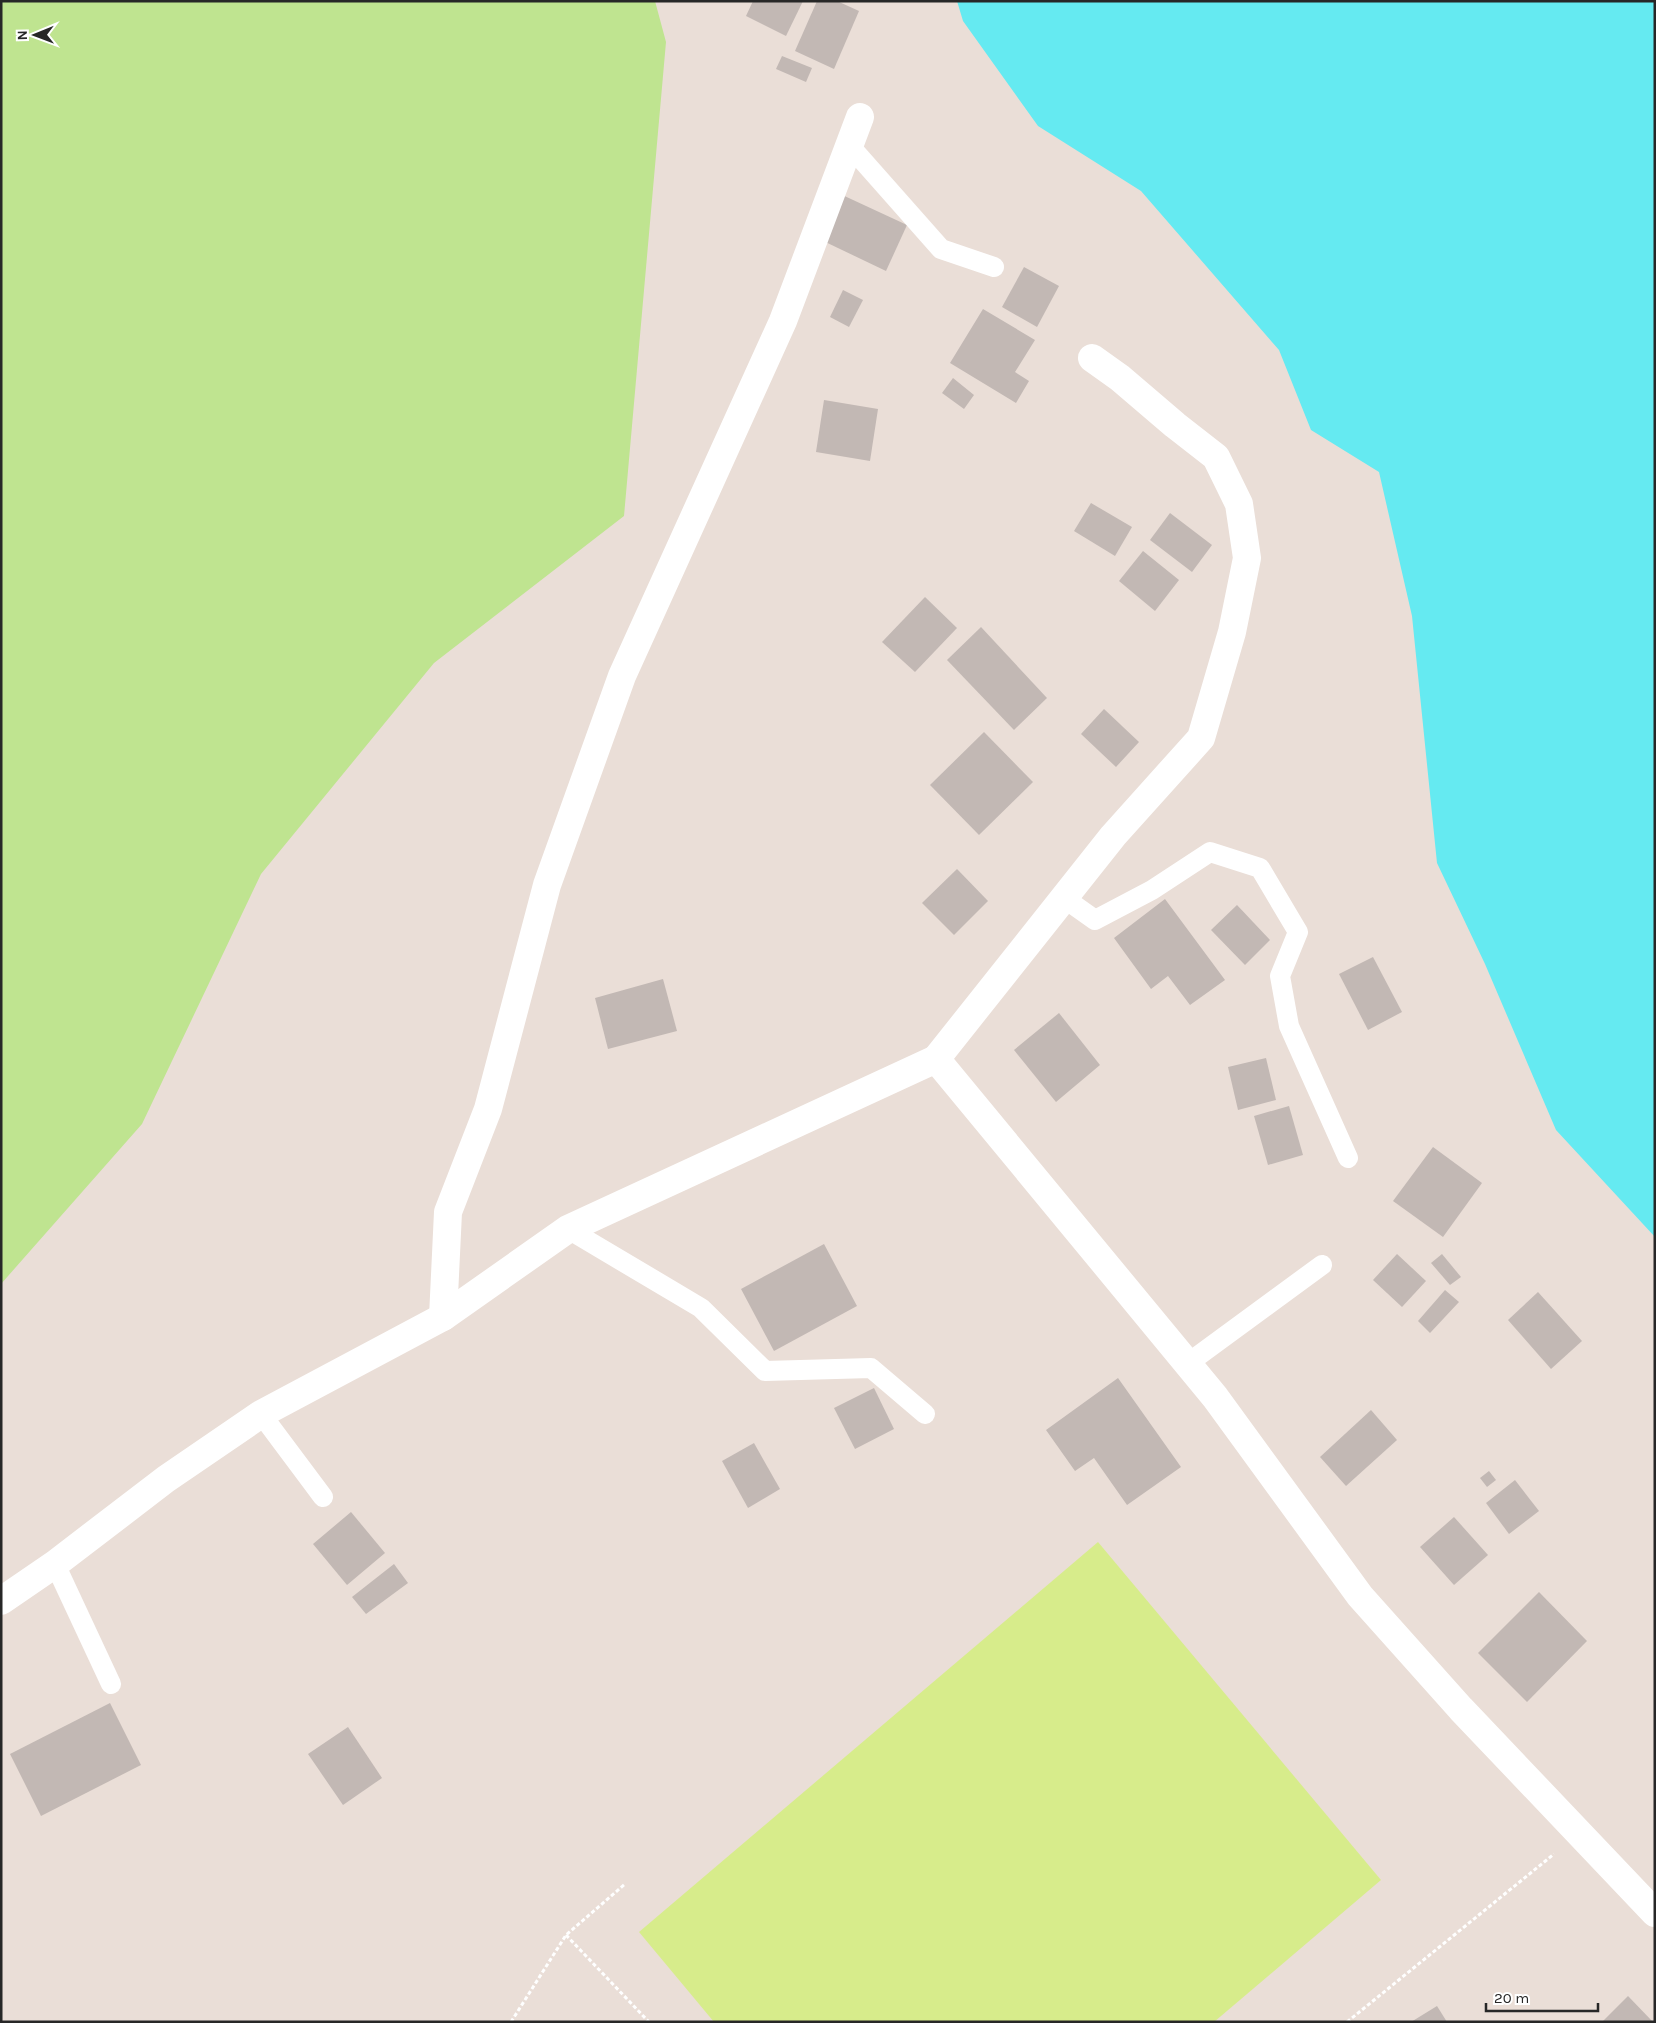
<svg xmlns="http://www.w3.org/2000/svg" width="1656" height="2023" font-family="Karla,sans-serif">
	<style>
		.green { fill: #bfe490 }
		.pitch { fill: #d7ec8b }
		.water { fill: #65eaf1 }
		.building { fill: #c2b8b4 }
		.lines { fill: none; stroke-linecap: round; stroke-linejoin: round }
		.path { stroke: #fff; stroke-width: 3; stroke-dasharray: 4 2.5; stroke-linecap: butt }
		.lane { stroke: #fff; stroke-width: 20 }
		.street { stroke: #fff; stroke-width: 28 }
	</style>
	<rect width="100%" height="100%" fill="#eaded7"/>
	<polygon class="green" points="1,1 655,1 666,42 624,516 434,663 261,874 142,1124 1,1284"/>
	<polygon class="pitch" points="1098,1542 1381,1880 1214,2022 714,2022 639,1932"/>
	<polygon class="water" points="957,1 1655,1 1655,1237 1556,1130 1485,964 1437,863 1412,616 1379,472 1311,430 1279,350 1141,191 1038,126 963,21"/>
	<g class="building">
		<polygon points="753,1 803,1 786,36 746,16"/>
		<polygon points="817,1 837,1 859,11 834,69 795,51"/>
		<polygon points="782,56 812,68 806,82 776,69"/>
		<polygon points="838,193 907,225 886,271 817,238"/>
		<polygon points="1024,267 1059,286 1037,327 1002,307"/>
		<polygon points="843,290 863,300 849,327 830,317"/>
		<polygon points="983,309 1035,340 1015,372 1029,381 1016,403 950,363"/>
		<polygon points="953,378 974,395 964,409 942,393"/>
		<polygon points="824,400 878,409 870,461 816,452"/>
		<polygon points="1091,503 1132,527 1115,556 1074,531"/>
		<polygon points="1170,513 1212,545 1192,572 1150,540"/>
		<polygon points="1143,551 1179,580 1155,611 1119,581"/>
		<polygon points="925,597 957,628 915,672 882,642"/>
		<polygon points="981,627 1047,698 1014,730 947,660"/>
		<polygon points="1104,709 1139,742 1116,767 1081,734"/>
		<polygon points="984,732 1033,782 979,835 930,785"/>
		<polygon points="957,869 988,901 954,935 922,903"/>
		<polygon points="1165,899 1225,980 1190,1005 1168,976 1151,989 1114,938"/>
		<polygon points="1237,905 1270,940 1245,965 1211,930"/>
		<polygon points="1373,957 1402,1012 1368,1030 1339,974"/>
		<polygon points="663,979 677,1031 608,1049 595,998"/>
		<polygon points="1059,1013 1100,1065 1056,1102 1014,1050"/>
		<polygon points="1266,1058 1276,1100 1238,1110 1228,1067"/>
		<polygon points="1289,1106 1303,1155 1268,1165 1254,1116"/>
		<polygon points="1433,1147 1482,1183 1443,1237 1393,1201"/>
		<polygon points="824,1244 857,1306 774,1351 741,1289"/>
		<polygon points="1397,1254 1426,1281 1402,1307 1373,1280"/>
		<polygon points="1442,1254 1461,1277 1450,1285 1431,1263"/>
		<polygon points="1445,1290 1459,1302 1430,1333 1418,1321"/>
		<polygon points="1538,1292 1582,1341 1551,1369 1508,1320"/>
		<polygon points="1118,1378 1181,1467 1127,1505 1094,1458 1075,1471 1046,1430"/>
		<polygon points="874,1388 894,1429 855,1449 834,1408"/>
		<polygon points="1371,1410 1397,1440 1346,1486 1320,1457"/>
		<polygon points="754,1443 780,1489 748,1508 722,1461"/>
		<polygon points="1489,1471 1496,1480 1487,1487 1480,1478"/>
		<polygon points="1515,1480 1539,1511 1509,1534 1486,1503"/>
		<polygon points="351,1512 385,1553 347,1585 313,1544"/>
		<polygon points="1454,1517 1488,1555 1454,1585 1420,1547"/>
		<polygon points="394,1564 408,1583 366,1614 352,1597"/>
		<polygon points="1539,1592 1587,1641 1527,1702 1478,1653"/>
		<polygon points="110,1703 141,1765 41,1816 10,1754"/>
		<polygon points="348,1727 382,1778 343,1805 308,1754"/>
		<polygon points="1628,1996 1653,2022 1602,2022"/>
		<polygon points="1437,2006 1447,2022 1411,2022"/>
	</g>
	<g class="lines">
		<g class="path">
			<polyline points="566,1935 649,2022"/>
			<polyline points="511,2022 566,1935 625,1884"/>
			<polyline points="1347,2022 1554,1854"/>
		</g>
		<g class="lane">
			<polyline points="849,145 941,249 994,267"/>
			<polyline points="1064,898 1095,920 1152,890 1210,852 1260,868 1298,932 1280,976 1289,1026 1348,1158"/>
			<polyline points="568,1229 701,1308 765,1371 871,1368 925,1414"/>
			<polyline points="1187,1364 1322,1265"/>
			<polyline points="261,1414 323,1497"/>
			<polyline points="55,1564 111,1684"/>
		</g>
		<g class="street">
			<polyline points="936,1059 1113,836 1201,738 1232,632 1247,558 1239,504 1216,457 1175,425 1120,378 1092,358"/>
			<polyline points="443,1317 448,1212 488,1109 547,885 622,676 783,321 860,117"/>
			<polyline points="1,1601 55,1564 166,1479 261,1414 443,1317 568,1229 936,1059 1215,1397 1360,1596 1461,1709 1655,1913"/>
		</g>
	</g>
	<rect width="1656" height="2023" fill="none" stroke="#272727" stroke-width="5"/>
	<g transform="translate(35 35) rotate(269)" stroke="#ffffff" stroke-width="4" paint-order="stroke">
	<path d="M0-4L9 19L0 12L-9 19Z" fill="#272727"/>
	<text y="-8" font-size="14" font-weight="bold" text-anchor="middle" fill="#272727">N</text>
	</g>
	<path d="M1486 2003v8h112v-8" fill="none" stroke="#272727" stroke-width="2.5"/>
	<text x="1494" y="2003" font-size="15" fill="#272727" stroke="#ffffff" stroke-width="4" paint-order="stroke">20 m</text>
</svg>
